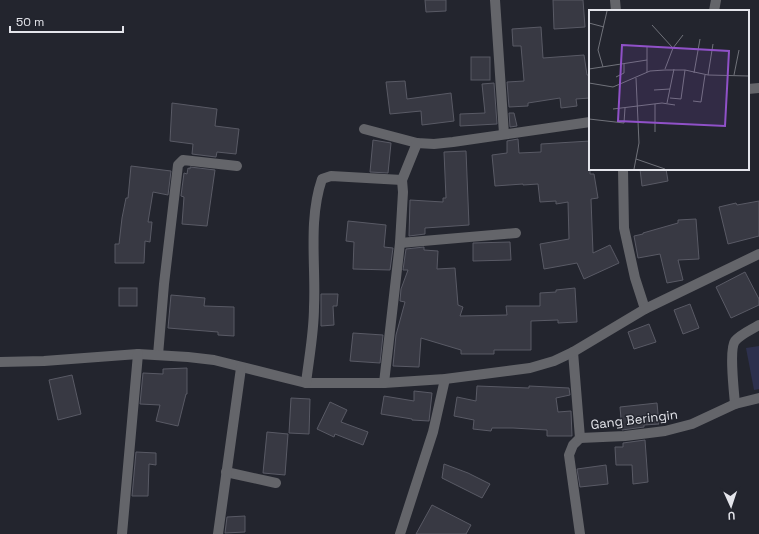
<svg xmlns="http://www.w3.org/2000/svg" width="759" height="534" font-family="'Space Grotesk',sans-serif">
	<style>
		.green { fill: #2d304d }
		.building { fill: #383943; stroke: #595a65 }
		.lines { fill: none; stroke-linecap: round; stroke-linejoin: round }
		.minor { stroke: #64656a; stroke-width: 10 }
		.labels { text-anchor: middle; stroke-width: 3; stroke-linejoin: round; paint-order: stroke }
		.street-label { font-size: 13px; fill: #e4e5eb; stroke: #23252e }
		.inset-road { fill: none; stroke: #70727a; stroke-width: 1 }
		.view { fill: #9051c8; fill-opacity: 0.15; stroke: #9051c8; stroke-width: 2 }
		.inset-edge { fill: none; stroke: #e4e5eb; stroke-width: 2 }
	</style>
	<rect width="100%" height="100%" fill="#23252e"/>
	<polygon class="green" points="759,346 759,389 754,390 746,348"/>
	<g class="building">
		<polygon points="425,0 446,0 446,11 426,12"/>
		<polygon points="553,0 583,0 585,27 554,29"/>
		<polygon points="541,27 543,58 584,55 587,75 590,75 590,98 576,99 577,106 561,108 560,98 528,103 528,106 509,107 507,82 524,81 521,46 513,46 512,29"/>
		<rect x="471" y="57" width="19" height="23"/>
		<polygon points="405,81 407,99 451,93 454,121 422,125 421,111 390,114 386,82"/>
		<polygon points="494,83 497,124 460,126 460,114 485,113 482,84"/>
		<polygon points="172,103 217,109 215,126 239,129 236,154 217,152 216,157 192,154 193,144 170,141"/>
		<polygon points="509,113 514,113 517,126 510,127"/>
		<polygon points="518,139 519,153 541,152 541,144 590,141 590,174 594,174 598,198 591,199 593,253 610,245 619,263 584,279 577,263 544,269 540,244 569,239 568,202 556,204 556,201 540,202 538,184 523,185 523,184 495,186 492,155 507,153 507,141"/>
		<polygon points="373,140 391,143 388,173 370,172"/>
		<polygon points="466,151 469,225 425,228 425,234 409,236 410,200 443,202 443,198 446,198 444,152"/>
		<polygon points="131,166 171,171 168,195 153,192 148,222 152,222 150,242 145,241 144,263 115,263 115,244 119,244 122,218 126,198 128,198"/>
		<polygon points="190,167 215,170 207,226 182,224 184,197 181,196 184,173 187,174 188,168 190,169"/>
		<polygon points="640,169 666,169 668,181 642,186"/>
		<polygon points="759,201 759,236 728,244 719,207 736,203 737,205"/>
		<polygon points="696,219 699,259 678,260 683,280 667,283 660,254 638,258 634,236 643,234 643,233 678,223 678,220"/>
		<polygon points="348,221 386,225 384,247 393,248 390,270 353,269 354,242 346,241"/>
		<polygon points="510,242 511,260 473,261 473,243"/>
		<polygon points="424,247 424,250 438,251 437,269 455,268 458,305 463,307 460,316 507,315 506,306 540,306 540,293 556,292 556,290 575,288 577,322 558,323 558,320 531,321 531,350 494,350 494,354 461,354 461,350 421,338 419,367 393,366 396,335 405,302 400,301 401,289 408,270 403,270 406,249"/>
		<polygon points="745,272 759,299 759,305 731,318 716,287"/>
		<rect x="119" y="288" width="18" height="18"/>
		<polygon points="321,294 338,294 337,306 333,306 334,325 321,326"/>
		<polygon points="171,295 205,298 204,306 234,307 234,336 218,335 218,332 168,328"/>
		<polygon points="690,304 699,328 683,334 674,310"/>
		<polygon points="649,324 656,342 634,349 628,332"/>
		<polygon points="353,333 383,335 380,363 350,361"/>
		<polygon points="187,368 187,394 186,394 178,426 156,421 160,405 140,404 143,373 163,374 163,369"/>
		<polygon points="72,375 81,414 58,420 49,380"/>
		<polygon points="477,386 529,388 529,386 569,388 570,395 556,398 558,412 571,411 572,436 547,436 547,430 513,428 492,428 491,431 473,429 474,420 454,416 457,397 476,401"/>
		<polygon points="414,391 432,393 429,421 412,420 412,419 381,414 384,396 414,401"/>
		<polygon points="291,398 310,399 309,434 289,433"/>
		<polygon points="330,402 347,410 341,422 368,432 363,445 335,434 334,437 317,429"/>
		<polygon points="657,403 659,424 644,425 644,427 622,430 620,407"/>
		<polygon points="267,432 288,434 285,475 263,473"/>
		<polygon points="645,440 648,482 633,484 632,465 616,465 615,447 623,447 623,443"/>
		<polygon points="136,452 156,453 156,465 149,464 148,496 132,496"/>
		<polygon points="444,464 468,473 490,484 482,498 442,478"/>
		<polygon points="606,465 608,484 580,487 577,469"/>
		<polygon points="432,505 471,525 466,534 416,534"/>
		<polygon points="245,516 245,532 225,533 227,517"/>
	</g>
	<g class="lines">
		<g class="minor">
			<polyline points="495,0 504,134"/>
			<polyline points="615,0 616,11"/>
			<polyline points="714,11 716,0"/>
			<polyline points="748,89 759,88"/>
			<polyline points="364,129 417,143 434,144 453,142 590,122"/>
			<polyline points="623,169 624,228 635,278 645,309"/>
			<polyline points="400,243 516,233"/>
			<polyline points="573,352 580,438 573,445 569,455 580,534"/>
			<polyline points="158,355 164,284 178,165 183,160 237,166"/>
			<polyline points="0,362 44,361 138,354 188,357 214,360 306,383 384,383 445,379 507,371 530,368 554,361 573,352 645,309 759,254"/>
			<path d="M306,383C309,358 314,332 314,307C316,265 308,220 322,179L331,176L402,180"/>
			<polyline points="384,383 400,243 403,192 402,180 417,143"/>
			<path d="M735,404C734,392 729,349 735,341C741,334 751,330 759,325"/>
			<polyline points="580,438 625,436 665,431 692,424 735,404 759,398"/>
			<polyline points="226,472 276,483"/>
			<polyline points="122,534 138,354"/>
			<polyline points="218,534 241,368"/>
			<polyline points="400,534 433,432 445,379"/>
		</g>
	</g>
	<g class="labels">
		<g class="street-label">
			<text transform="translate(634 419) rotate(-7)" y="5">Gang Beringin</text>
		</g>
	</g>
	<g transform="translate(589 10)">
		<rect width="160" height="160" fill="#23252e"/>
		<path class="inset-road" d="M0,13L15,17M63,15L83,37M14,57L9,40L18,1M0,59L58,50M76,59L84,38L94,25M58,62V36M105,63L111,29M119,65L124,34M145,65L150,40M27,67L35,63V54M0,73L24,77L61,61L76,60H96L119,65L160,66M65,80L81,79M81,88L92,89L96,60M104,91L112,92L116,65M78,93L85,59M66,94V122M24,99L73,93L86,95M0,109L35,113L36,98M47,149L76,159M45,159L50,133L47,68"/>
		<path class="view" d="M33,35L140,41L136,116L29,111Z"/>
		<rect width="160" height="160" class="inset-edge"/>
	</g>
	<g transform="translate(731 506) rotate(177)" stroke="#23252e" stroke-width="3" paint-order="stroke">
	<path d="M0-3L7 15L0 10L-7 15Z" fill="#e4e5eb"/>
	<text y="-6" font-size="11" font-weight="bold" text-anchor="middle" fill="#e4e5eb">U</text>
	</g>
	<path d="M10 26v6h113v-6" fill="none" stroke="#e4e5eb" stroke-width="2"/>
	<text x="16" y="26" font-size="12" fill="#e4e5eb" stroke="#23252e" stroke-width="3" paint-order="stroke">50 m</text>
</svg>
